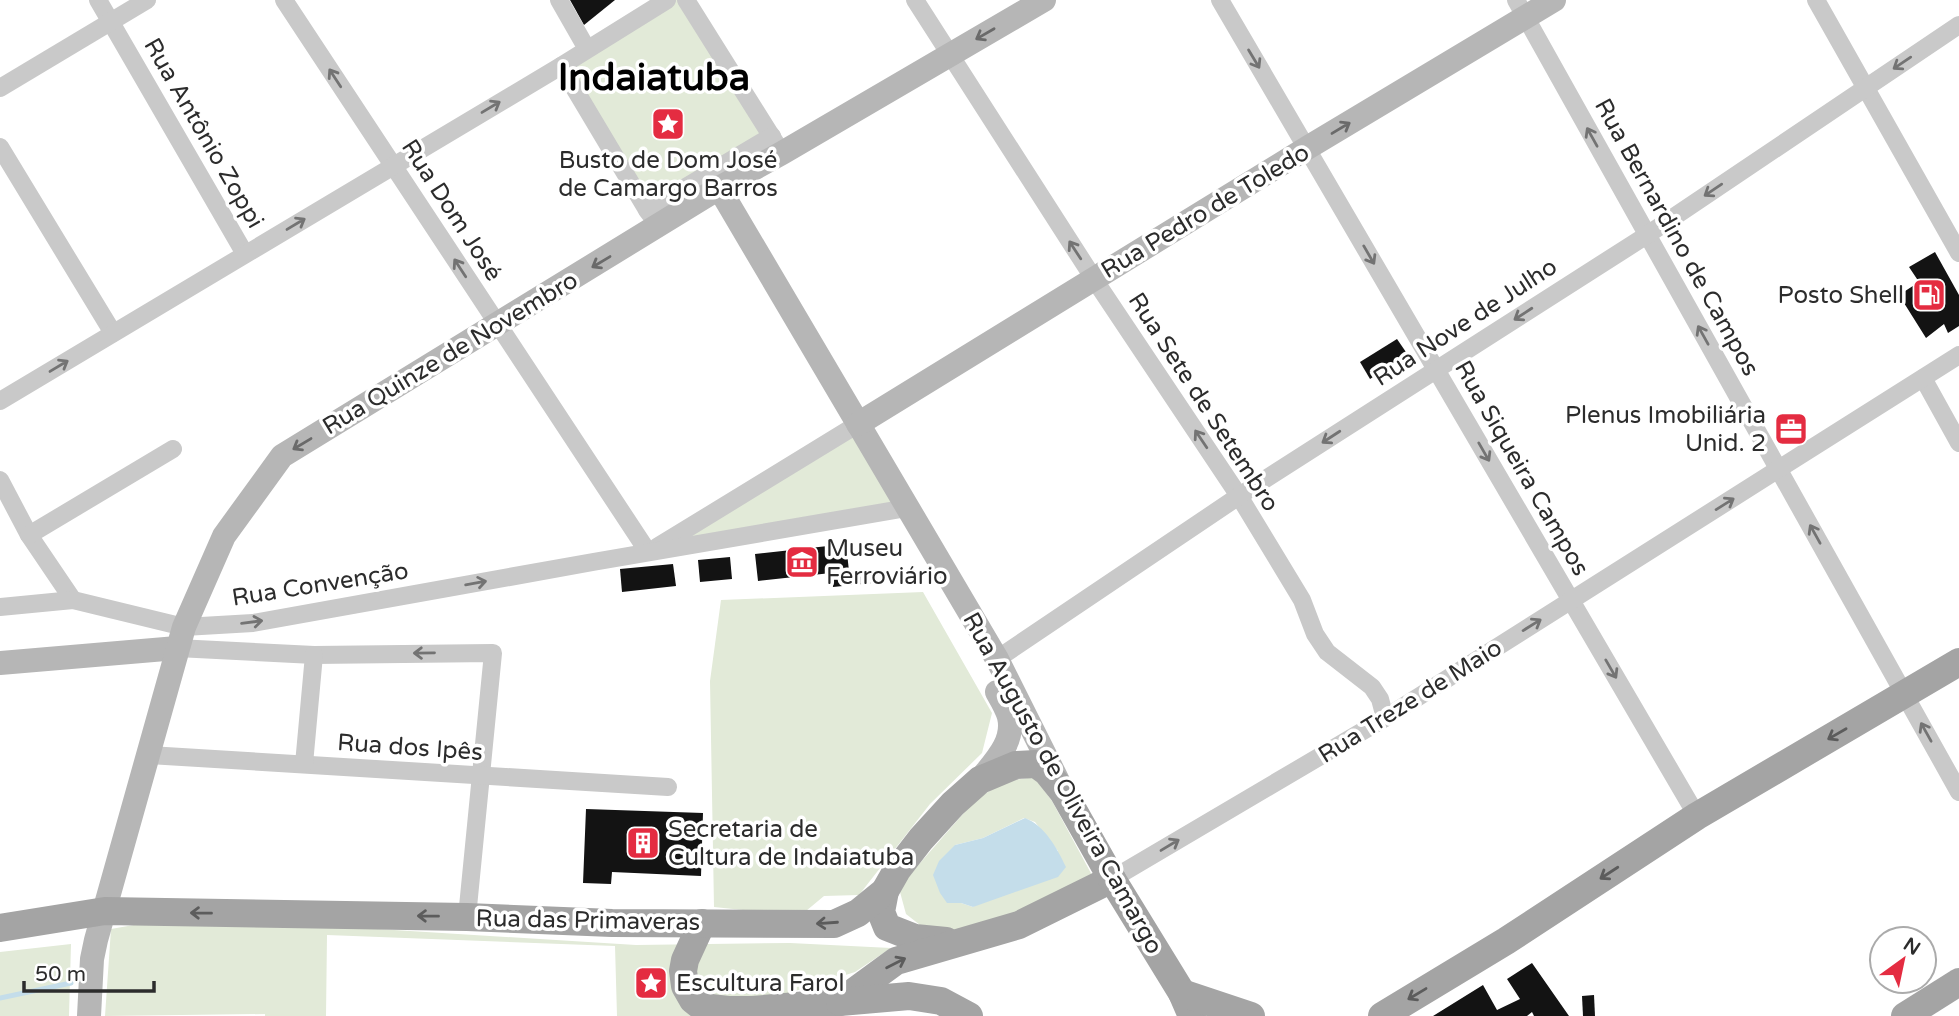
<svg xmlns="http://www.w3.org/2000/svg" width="1959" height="1016" font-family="'Varela Round',sans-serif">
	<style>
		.green { fill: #e2ead8; fill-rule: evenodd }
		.water { fill: #c4ddea }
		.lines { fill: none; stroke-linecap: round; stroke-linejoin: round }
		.stream { stroke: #c4ddea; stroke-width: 5 }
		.building { fill: #131313 }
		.street { stroke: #c9c9c9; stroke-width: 18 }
		.secondary { stroke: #b6b6b6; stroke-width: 24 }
		.primary { stroke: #a4a4a4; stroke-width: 28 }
		.rail { stroke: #818181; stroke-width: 5; stroke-dasharray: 7 5; stroke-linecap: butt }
		.oneway { stroke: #6a6a6a }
		.oneway2 { stroke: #737373 }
		.oneway3 { stroke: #5c5c5c }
		.labels { text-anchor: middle; stroke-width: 7; stroke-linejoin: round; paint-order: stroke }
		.street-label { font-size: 24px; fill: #2c2c2c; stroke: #fff }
		.poi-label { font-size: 24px; fill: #2c2c2c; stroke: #fff; text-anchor: start }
		.town-label { font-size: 38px; font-weight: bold; fill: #000; stroke: #fff }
	</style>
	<rect width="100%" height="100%" fill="#fff"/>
	<g class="green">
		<polygon points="664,0 686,0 772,136 647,210 561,66"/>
		<polygon points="858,424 907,508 648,552"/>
		<polygon points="923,592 992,713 982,753 930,804 859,895 824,896 800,916 714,907 710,681 721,600"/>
		<path d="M1034,777L1052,801L1093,877L962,942L920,925L906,914L900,892L907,878L976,799L1007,781ZM1024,818L1035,822L1058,851L973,907L961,903L955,845L983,838Z"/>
		<polygon points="156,921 252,921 636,945 790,943 891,948 855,972 789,993 695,1016 617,1016 615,946 327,935 326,1016 265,1016 265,1014 105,1016 111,929"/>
		<polygon points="71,944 69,1016 0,1016 0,952"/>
	</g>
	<path class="water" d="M1025,818C1045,826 1057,848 1066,867L1058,877L973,907L961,903H947L940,893L933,875L939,861L955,845L983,838Z"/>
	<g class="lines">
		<polyline class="stream" points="0,998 71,983"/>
	</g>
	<g class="building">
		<polygon points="570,0 615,0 584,25"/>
		<polygon points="1935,252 1959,295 1959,326 1948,333 1944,324 1926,338 1899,295 1919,282 1909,267"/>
		<polygon points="1397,339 1408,355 1370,379 1360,362"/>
		<polygon points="846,544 849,571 870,569 872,583 833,587 831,573 758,581 755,554"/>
		<polygon points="730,557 732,579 700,582 698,560"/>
		<polygon points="673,564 676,586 622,592 620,569"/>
		<polygon points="586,809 703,813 701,876 612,872 611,884 583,883"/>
		<polygon points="1532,963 1569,1016 1534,1016 1532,1012 1527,1016 1433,1016 1483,985 1497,1010 1520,999 1507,979"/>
		<polygon points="1594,995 1595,1016 1583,1016 1582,996"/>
	</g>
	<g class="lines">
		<g class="street">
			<polyline points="98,0 245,254"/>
			<polyline points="284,0 648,552"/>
			<polyline points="559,0 587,49"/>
			<polyline points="686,0 782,153"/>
			<polyline points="915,0 1094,279 1239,496 1302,600 1315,634 1327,652 1372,687 1380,699 1385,718"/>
			<polyline points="1220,0 1697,816"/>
			<polyline points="1516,0 1959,792"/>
			<polyline points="1816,0 1959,253"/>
			<polyline points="561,66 647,210 659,226"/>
			<polyline points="0,88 147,0"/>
			<polyline points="0,147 113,333"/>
			<polyline points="647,210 772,136"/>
			<polyline points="1923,378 1959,443"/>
			<polyline points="0,401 561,66 667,0"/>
			<polyline points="0,480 29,535 73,600"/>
			<polyline points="29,535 173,449"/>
			<polyline points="657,547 858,424"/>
			<polyline points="0,607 73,600 184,627 253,623 593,562 907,508"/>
			<polyline points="177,648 314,655 493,653 467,917"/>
			<polyline points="997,659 1239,496 1647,235 1959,25"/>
			<polyline points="149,755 668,787"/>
			<polyline points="304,764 314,655"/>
			<polyline points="1112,879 1385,718 1959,355"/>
		</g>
		<g class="secondary">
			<polyline points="719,188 997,659 1059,783"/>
			<polyline points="858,424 1307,148 1554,0"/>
			<polyline points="0,663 177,648"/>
			<path d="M980,780C994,762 1015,742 1009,717C1007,709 1001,699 997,692"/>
			<polyline points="89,1016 92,959 96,940 184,627 224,536 282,456 719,188 782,153 1044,0"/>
		</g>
		<g class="primary">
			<polyline points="885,891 881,912 887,927 915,938 946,941"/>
			<polyline points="702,923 685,960 683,971 685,986 693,1000 702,1007 728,1010 753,1010 840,1002 896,961 1019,925 1112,879"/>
			<polyline points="0,928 105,911 467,917 612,923 834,924 858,913 885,891 897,870 921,839 953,804 980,780 1016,765 1036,764 1047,772 1063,792 1112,879 1182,993 1192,1016"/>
			<polyline points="1182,993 1251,1016"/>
			<polyline points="840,1002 909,996 941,1001 969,1016"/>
			<polyline points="1382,1016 1506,941 1697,816 1959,662"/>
			<polyline points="1905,1016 1959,982"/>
		</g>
		<polyline class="rail" points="851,576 890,572"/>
	</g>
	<defs><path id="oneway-shaft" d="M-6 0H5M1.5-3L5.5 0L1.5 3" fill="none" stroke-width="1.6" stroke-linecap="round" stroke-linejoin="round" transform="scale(1.75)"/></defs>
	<g class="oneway">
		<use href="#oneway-shaft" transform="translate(985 34) rotate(150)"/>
		<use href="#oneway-shaft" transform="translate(1341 128) rotate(-31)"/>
		<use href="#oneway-shaft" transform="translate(601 262) rotate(149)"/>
		<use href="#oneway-shaft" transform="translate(302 444) rotate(149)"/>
	</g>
	<g class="oneway2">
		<use href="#oneway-shaft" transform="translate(1254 59) rotate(59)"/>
		<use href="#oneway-shaft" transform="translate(1902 63) rotate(146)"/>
		<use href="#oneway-shaft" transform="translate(335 78) rotate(-123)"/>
		<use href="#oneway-shaft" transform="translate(491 107) rotate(-31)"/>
		<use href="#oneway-shaft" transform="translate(1592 137) rotate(-119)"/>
		<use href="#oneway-shaft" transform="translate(1713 190) rotate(146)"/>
		<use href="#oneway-shaft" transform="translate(296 224) rotate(-31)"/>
		<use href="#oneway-shaft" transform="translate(1075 250) rotate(-123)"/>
		<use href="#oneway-shaft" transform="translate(1369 255) rotate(60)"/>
		<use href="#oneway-shaft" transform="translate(460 268) rotate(-123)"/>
		<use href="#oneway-shaft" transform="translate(1523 314) rotate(147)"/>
		<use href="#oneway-shaft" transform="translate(1703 335) rotate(-119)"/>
		<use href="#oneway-shaft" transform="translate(59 366) rotate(-31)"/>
		<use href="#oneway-shaft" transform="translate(1331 437) rotate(147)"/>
		<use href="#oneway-shaft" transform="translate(1201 439) rotate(-124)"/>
		<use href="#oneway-shaft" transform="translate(1484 452) rotate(60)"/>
		<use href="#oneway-shaft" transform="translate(1725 504) rotate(-32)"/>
		<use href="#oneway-shaft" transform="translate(1815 534) rotate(-119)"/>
		<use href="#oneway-shaft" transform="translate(476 583) rotate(-10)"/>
		<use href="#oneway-shaft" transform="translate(252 622) rotate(-7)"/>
		<use href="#oneway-shaft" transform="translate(1532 625) rotate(-32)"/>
		<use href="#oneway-shaft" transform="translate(424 653) rotate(179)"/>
		<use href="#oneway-shaft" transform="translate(1611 669) rotate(60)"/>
		<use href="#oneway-shaft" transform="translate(1926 732) rotate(-119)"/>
		<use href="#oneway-shaft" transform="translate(1170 845) rotate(-31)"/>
	</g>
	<g class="oneway3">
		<use href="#oneway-shaft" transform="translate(1837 734) rotate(150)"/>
		<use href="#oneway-shaft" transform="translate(1609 873) rotate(147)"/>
		<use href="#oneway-shaft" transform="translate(201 913) rotate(-179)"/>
		<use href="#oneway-shaft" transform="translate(428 916) rotate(-179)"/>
		<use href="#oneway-shaft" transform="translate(827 923) rotate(176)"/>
		<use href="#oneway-shaft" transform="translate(896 963) rotate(-27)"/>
		<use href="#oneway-shaft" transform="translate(1417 994) rotate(149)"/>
	</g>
	<defs>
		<symbol id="sight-square" viewBox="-11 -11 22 22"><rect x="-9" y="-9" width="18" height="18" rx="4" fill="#e42c41" stroke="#fff"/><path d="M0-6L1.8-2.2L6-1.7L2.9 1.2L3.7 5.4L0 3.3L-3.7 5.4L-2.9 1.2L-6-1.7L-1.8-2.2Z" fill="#fff"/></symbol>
		<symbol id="fuel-square" viewBox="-11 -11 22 22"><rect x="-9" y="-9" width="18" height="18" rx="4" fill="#e42c41" stroke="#fff"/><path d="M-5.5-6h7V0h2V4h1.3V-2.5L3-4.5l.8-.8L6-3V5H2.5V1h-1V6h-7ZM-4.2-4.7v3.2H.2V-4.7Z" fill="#fff"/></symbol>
		<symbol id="office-square" viewBox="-11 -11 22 22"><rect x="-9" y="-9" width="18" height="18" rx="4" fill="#e42c41" stroke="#fff"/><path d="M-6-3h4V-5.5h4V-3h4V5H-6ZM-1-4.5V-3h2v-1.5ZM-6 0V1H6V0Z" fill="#fff"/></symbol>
		<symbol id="museum-square" viewBox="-11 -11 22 22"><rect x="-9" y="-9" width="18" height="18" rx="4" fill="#e42c41" stroke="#fff"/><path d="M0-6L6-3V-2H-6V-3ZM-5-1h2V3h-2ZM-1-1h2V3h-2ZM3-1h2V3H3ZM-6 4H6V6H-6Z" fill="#fff"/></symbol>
		<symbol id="building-square" viewBox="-11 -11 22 22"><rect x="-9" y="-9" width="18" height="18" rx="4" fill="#e42c41" stroke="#fff"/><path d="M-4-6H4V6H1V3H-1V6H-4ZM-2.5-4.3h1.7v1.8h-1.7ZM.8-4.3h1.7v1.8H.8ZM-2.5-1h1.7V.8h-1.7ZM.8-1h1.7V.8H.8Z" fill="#fff"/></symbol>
	</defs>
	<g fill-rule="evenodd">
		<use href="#sight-square" x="649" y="105" width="38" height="38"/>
		<use href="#fuel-square" x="1910" y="276" width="38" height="38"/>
		<use href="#office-square" x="1772" y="410" width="38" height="38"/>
		<use href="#museum-square" x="783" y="543" width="38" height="38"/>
		<use href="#building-square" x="624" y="824" width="38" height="38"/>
		<use href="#sight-square" x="632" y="964" width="38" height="38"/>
	</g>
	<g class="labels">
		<g class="street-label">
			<text transform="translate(204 133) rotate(60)" y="8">Rua Antônio Zoppi</text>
			<text transform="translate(452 210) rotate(57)" y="8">Rua Dom José</text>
			<text transform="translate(1205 211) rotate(-31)" y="8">Rua Pedro de Toledo</text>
			<text transform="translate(1677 237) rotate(61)" y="8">Rua Bernardino de Campos</text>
			<text transform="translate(1465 322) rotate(-33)" y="8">Rua Nove de Julho</text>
			<text transform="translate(450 353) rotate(-31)" y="8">Rua Quinze de Novembro</text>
			<text transform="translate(1204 402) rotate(57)" y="8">Rua Sete de Setembro</text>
			<text transform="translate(1522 468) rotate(60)" y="8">Rua Siqueira Campos</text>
			<text transform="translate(320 584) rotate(-9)" y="8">Rua Convenção</text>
			<text transform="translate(1410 701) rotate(-32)" y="8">Rua Treze de Maio</text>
			<text transform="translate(410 747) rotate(4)" y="8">Rua dos Ipês</text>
			<text transform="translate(1063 783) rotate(61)" y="8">Rua Augusto de Oliveira Camargo</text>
			<text transform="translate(588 920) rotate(1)" y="8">Rua das Primaveras</text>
		</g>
		<g class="poi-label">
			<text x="668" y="168" text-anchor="middle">Busto de Dom José<tspan x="668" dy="28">de Camargo Barros</tspan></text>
			<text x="1904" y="303" text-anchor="end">Posto Shell</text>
			<text x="1766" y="423" text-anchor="end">Plenus Imobiliária<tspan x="1766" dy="28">Unid. 2</tspan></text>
			<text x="826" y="556">Museu<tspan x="826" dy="28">Ferroviário</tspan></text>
			<text x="668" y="837">Secretaria de<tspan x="668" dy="28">Cultura de Indaiatuba</tspan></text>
			<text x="676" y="991">Escultura Farol</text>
		</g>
		<g class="town-label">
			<text x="654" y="90">Indaiatuba</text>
		</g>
	</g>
	<g transform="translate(1903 960) rotate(33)"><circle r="33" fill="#ffffff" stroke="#ababab" stroke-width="2"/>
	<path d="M0-5L12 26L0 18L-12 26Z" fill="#e42c41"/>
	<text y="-10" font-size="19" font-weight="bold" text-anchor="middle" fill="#2c2c2c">N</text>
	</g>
	<path d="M24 981v10h130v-10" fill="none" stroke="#2c2c2c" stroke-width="3.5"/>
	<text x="35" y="981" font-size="21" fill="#2c2c2c" stroke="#ffffff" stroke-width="5" paint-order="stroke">50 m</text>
</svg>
